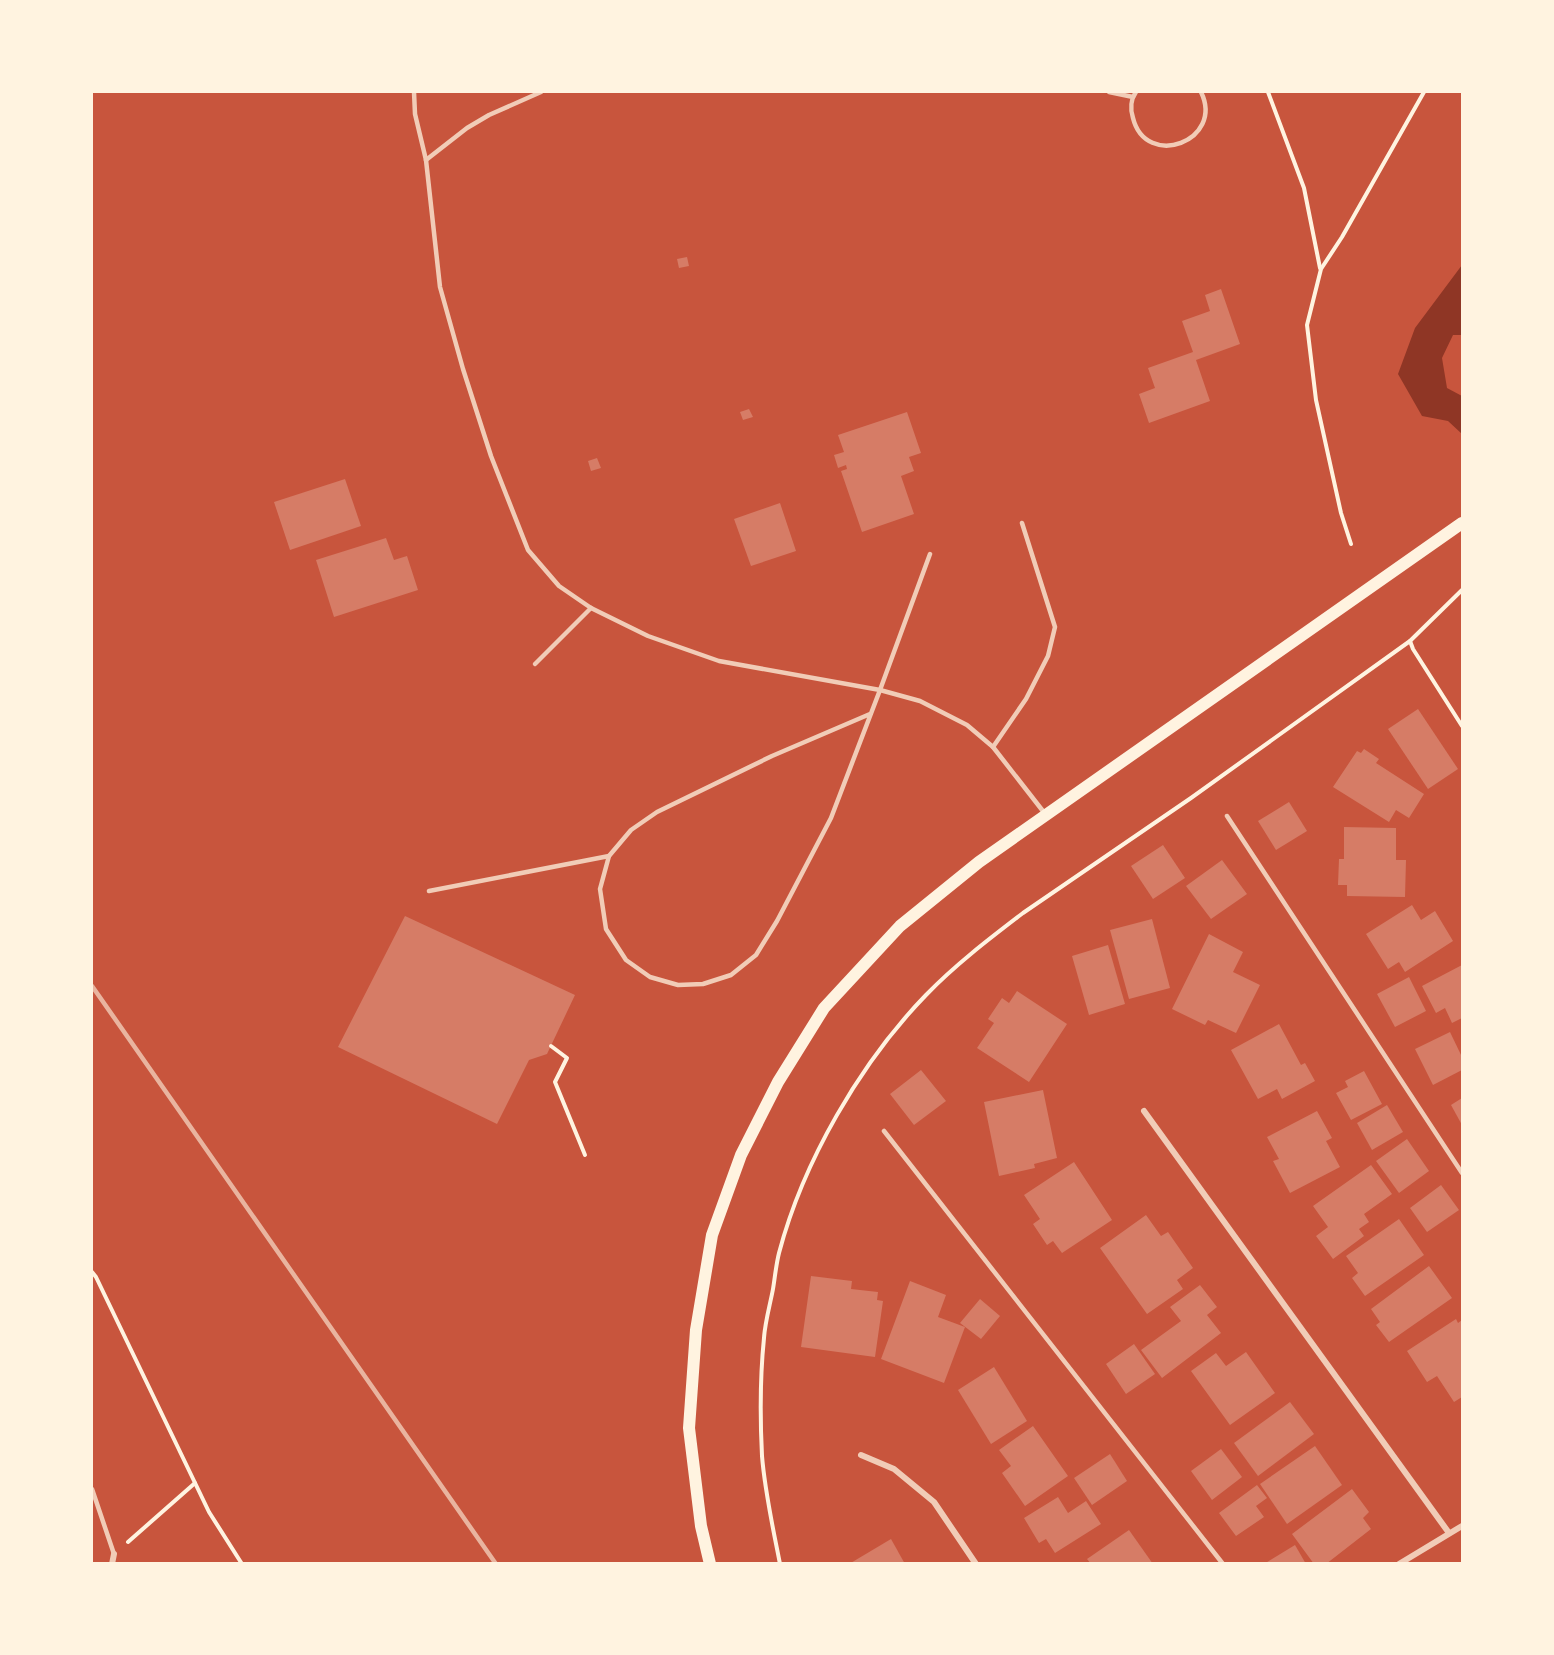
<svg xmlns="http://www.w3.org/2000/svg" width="1554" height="1655" font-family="'Source Sans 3',sans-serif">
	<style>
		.water { fill: #8f3625 }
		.building { fill: #d67c66 }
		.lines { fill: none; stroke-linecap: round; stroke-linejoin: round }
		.path { stroke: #fff3e0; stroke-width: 4 }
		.service { stroke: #f1ccb7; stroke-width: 4.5 }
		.minor { stroke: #f1ccb7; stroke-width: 6 }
		.secondary { stroke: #fff3e0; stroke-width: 12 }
		.rail { stroke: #e9b49f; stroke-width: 4.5 }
	</style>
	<rect width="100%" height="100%" fill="#c8553d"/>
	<polygon class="water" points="1462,265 1462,335 1453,335 1442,358 1447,388 1462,396 1462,434 1448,421 1422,416 1398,374 1415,328"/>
	<g class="building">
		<polygon points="687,257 689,266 679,268 677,259"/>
		<polygon points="1221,289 1240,344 1196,360 1210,401 1149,423 1139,394 1155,388 1148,368 1193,352 1182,321 1210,311 1205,295"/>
		<polygon points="749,409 753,417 743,420 740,412"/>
		<polygon points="907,412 921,453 909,457 914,471 901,476 914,514 862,532 841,471 847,469 846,465 838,468 834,455 844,452 838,435"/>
		<polygon points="597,458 601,468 591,471 588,461"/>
		<polygon points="345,479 361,526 290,550 274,502"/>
		<polygon points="780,503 796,551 751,566 734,519"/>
		<polygon points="386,538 394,560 407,556 418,590 334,617 316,560"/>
		<polygon points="1418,709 1458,769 1428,789 1388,729"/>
		<polygon points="1364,749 1379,759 1376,763 1424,794 1409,818 1396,810 1389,822 1333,787 1357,751 1361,753"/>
		<polygon points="1289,802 1307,831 1276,850 1258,821"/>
		<polygon points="1344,827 1396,828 1396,860 1406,860 1405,897 1347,896 1347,885 1338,885 1339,859 1344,859"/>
		<polygon points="1163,845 1185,878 1153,899 1131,866"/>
		<polygon points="1222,860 1247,894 1211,919 1186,886"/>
		<polygon points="1412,905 1421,920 1435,911 1453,941 1405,972 1399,962 1388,969 1366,934"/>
		<polygon points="405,916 575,995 547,1054 529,1060 497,1124 338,1047"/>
		<polygon points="1152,919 1170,988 1129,999 1110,930"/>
		<polygon points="1209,934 1243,952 1233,972 1260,985 1236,1033 1208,1020 1205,1025 1172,1009"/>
		<polygon points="1108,945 1125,1004 1089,1015 1072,956"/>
		<polygon points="1462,965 1462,1018 1452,1023 1445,1008 1436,1013 1422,986"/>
		<polygon points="1409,977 1426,1011 1395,1027 1377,994"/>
		<polygon points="1017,991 1067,1024 1029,1082 977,1048 994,1023 988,1019 1002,998 1009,1003"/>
		<polygon points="1279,1024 1301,1065 1305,1063 1315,1081 1282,1099 1277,1089 1258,1099 1231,1050"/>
		<polygon points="1450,1032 1462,1057 1462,1070 1433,1085 1415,1049"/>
		<polygon points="921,1070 946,1101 914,1125 890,1094"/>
		<polygon points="1364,1071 1382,1104 1351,1120 1336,1093 1348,1087 1345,1081"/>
		<polygon points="1043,1090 1057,1158 1034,1164 1035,1168 999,1176 984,1102"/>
		<polygon points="1462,1098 1462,1125 1451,1105"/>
		<polygon points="1387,1105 1403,1132 1372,1150 1357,1123"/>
		<polygon points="1317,1111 1332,1138 1326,1141 1340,1167 1290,1193 1273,1161 1279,1159 1267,1137"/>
		<polygon points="1407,1139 1429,1171 1399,1193 1376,1161"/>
		<polygon points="1074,1162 1112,1220 1062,1253 1053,1241 1047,1245 1033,1224 1040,1219 1024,1195"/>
		<polygon points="1371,1165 1392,1194 1364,1214 1369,1222 1359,1229 1364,1236 1333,1259 1316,1236 1328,1227 1313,1206"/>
		<polygon points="1441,1185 1459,1210 1427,1232 1410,1208"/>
		<polygon points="1146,1215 1161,1236 1168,1232 1193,1268 1177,1280 1183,1289 1147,1314 1100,1248"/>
		<polygon points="1399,1219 1424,1255 1365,1296 1352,1278 1358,1273 1346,1256"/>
		<polygon points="1429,1266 1452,1298 1389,1342 1376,1325 1380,1322 1371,1309"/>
		<polygon points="811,1276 852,1281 851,1289 878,1292 877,1300 883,1301 875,1357 801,1347"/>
		<polygon points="910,1281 946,1295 938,1317 965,1327 944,1383 881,1359"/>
		<polygon points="1200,1285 1217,1307 1207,1315 1221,1333 1162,1378 1141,1350 1181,1321 1170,1307"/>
		<polygon points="980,1299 1000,1316 981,1339 960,1323"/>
		<polygon points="1456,1319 1458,1323 1462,1320 1462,1397 1454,1402 1437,1376 1427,1382 1407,1351"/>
		<polygon points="1134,1344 1155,1374 1126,1394 1106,1364"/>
		<polygon points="1246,1352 1275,1393 1230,1425 1191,1371 1216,1353 1226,1366"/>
		<polygon points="994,1367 1027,1421 991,1444 958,1390"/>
		<polygon points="1290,1402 1314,1434 1258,1476 1234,1443"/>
		<polygon points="1033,1426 1068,1476 1025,1506 1002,1473 1011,1466 999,1450"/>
		<polygon points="1315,1446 1342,1485 1287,1524 1260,1484"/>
		<polygon points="1221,1449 1242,1477 1212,1500 1191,1471"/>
		<polygon points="1110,1454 1127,1481 1092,1505 1074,1478"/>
		<polygon points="1257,1485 1267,1498 1256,1506 1264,1517 1236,1536 1219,1513"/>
		<polygon points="1352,1489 1369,1512 1363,1518 1371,1529 1326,1564 1314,1564 1292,1534"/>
		<polygon points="1058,1497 1068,1513 1086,1501 1101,1524 1055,1553 1046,1539 1039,1543 1024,1518"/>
		<polygon points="1129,1530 1153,1564 1091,1564 1087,1559"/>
		<polygon points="891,1539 905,1564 849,1564"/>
		<polygon points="1295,1545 1306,1564 1264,1564"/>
	</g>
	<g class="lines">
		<g class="path">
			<polyline points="1268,92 1304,188 1320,268"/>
			<polyline points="1351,544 1341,513 1316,400 1307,325 1321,269 1342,237 1424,92"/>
			<polyline points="1410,641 1413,649 1462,726"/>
			<polyline points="551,1046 567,1058 555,1082 585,1155"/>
			<polyline points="92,1272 96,1277 209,1512 242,1564"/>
			<polyline points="128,1542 195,1483"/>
			<path d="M780,1564C773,1528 765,1493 762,1456C760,1417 760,1377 764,1338C765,1322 770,1305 773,1289C775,1277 776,1265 779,1253C803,1162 860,1063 926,995C955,965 989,939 1023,913L1191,798L1410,641L1462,590"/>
		</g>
		<g class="service">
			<polyline points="414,92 415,114 426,160 440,287 463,369 491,456 528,550 559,586 591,608 648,636 719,661 880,690 920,701 967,725 993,747 1046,815"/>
			<polyline points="1109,92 1133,97"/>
			<path d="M1136,92C1131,99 1130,109 1133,118C1146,170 1225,141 1201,92"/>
			<polyline points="426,160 467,128 489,115 541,92"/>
			<polyline points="535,664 591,608"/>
			<polyline points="870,714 772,756 657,812 631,830 609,856 600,889 606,929 626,960 650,977 678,985 703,984 731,975 756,955 777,921 831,818 880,690 930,554"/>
			<polyline points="993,747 1026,699 1048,656 1055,627 1022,523"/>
			<polyline points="1227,816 1462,1173"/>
			<polyline points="429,891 609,856"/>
			<polyline points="884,1131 1223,1564"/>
			<polyline points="92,1489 114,1554"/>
		</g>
		<g class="minor">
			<polyline points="1144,1111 1449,1533"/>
			<polyline points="861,1455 894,1469 934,1502 976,1564"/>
			<polyline points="112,1564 114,1554"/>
			<polyline points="1399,1564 1462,1526"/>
		</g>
		<polyline class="secondary" points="710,1564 701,1526 689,1428 696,1330 712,1235 741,1155 778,1082 824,1008 900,926 979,862 1462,523"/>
		<polyline class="rail" points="92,986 496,1564"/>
	</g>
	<rect width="1554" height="1655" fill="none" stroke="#fff3e0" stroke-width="186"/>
</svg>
